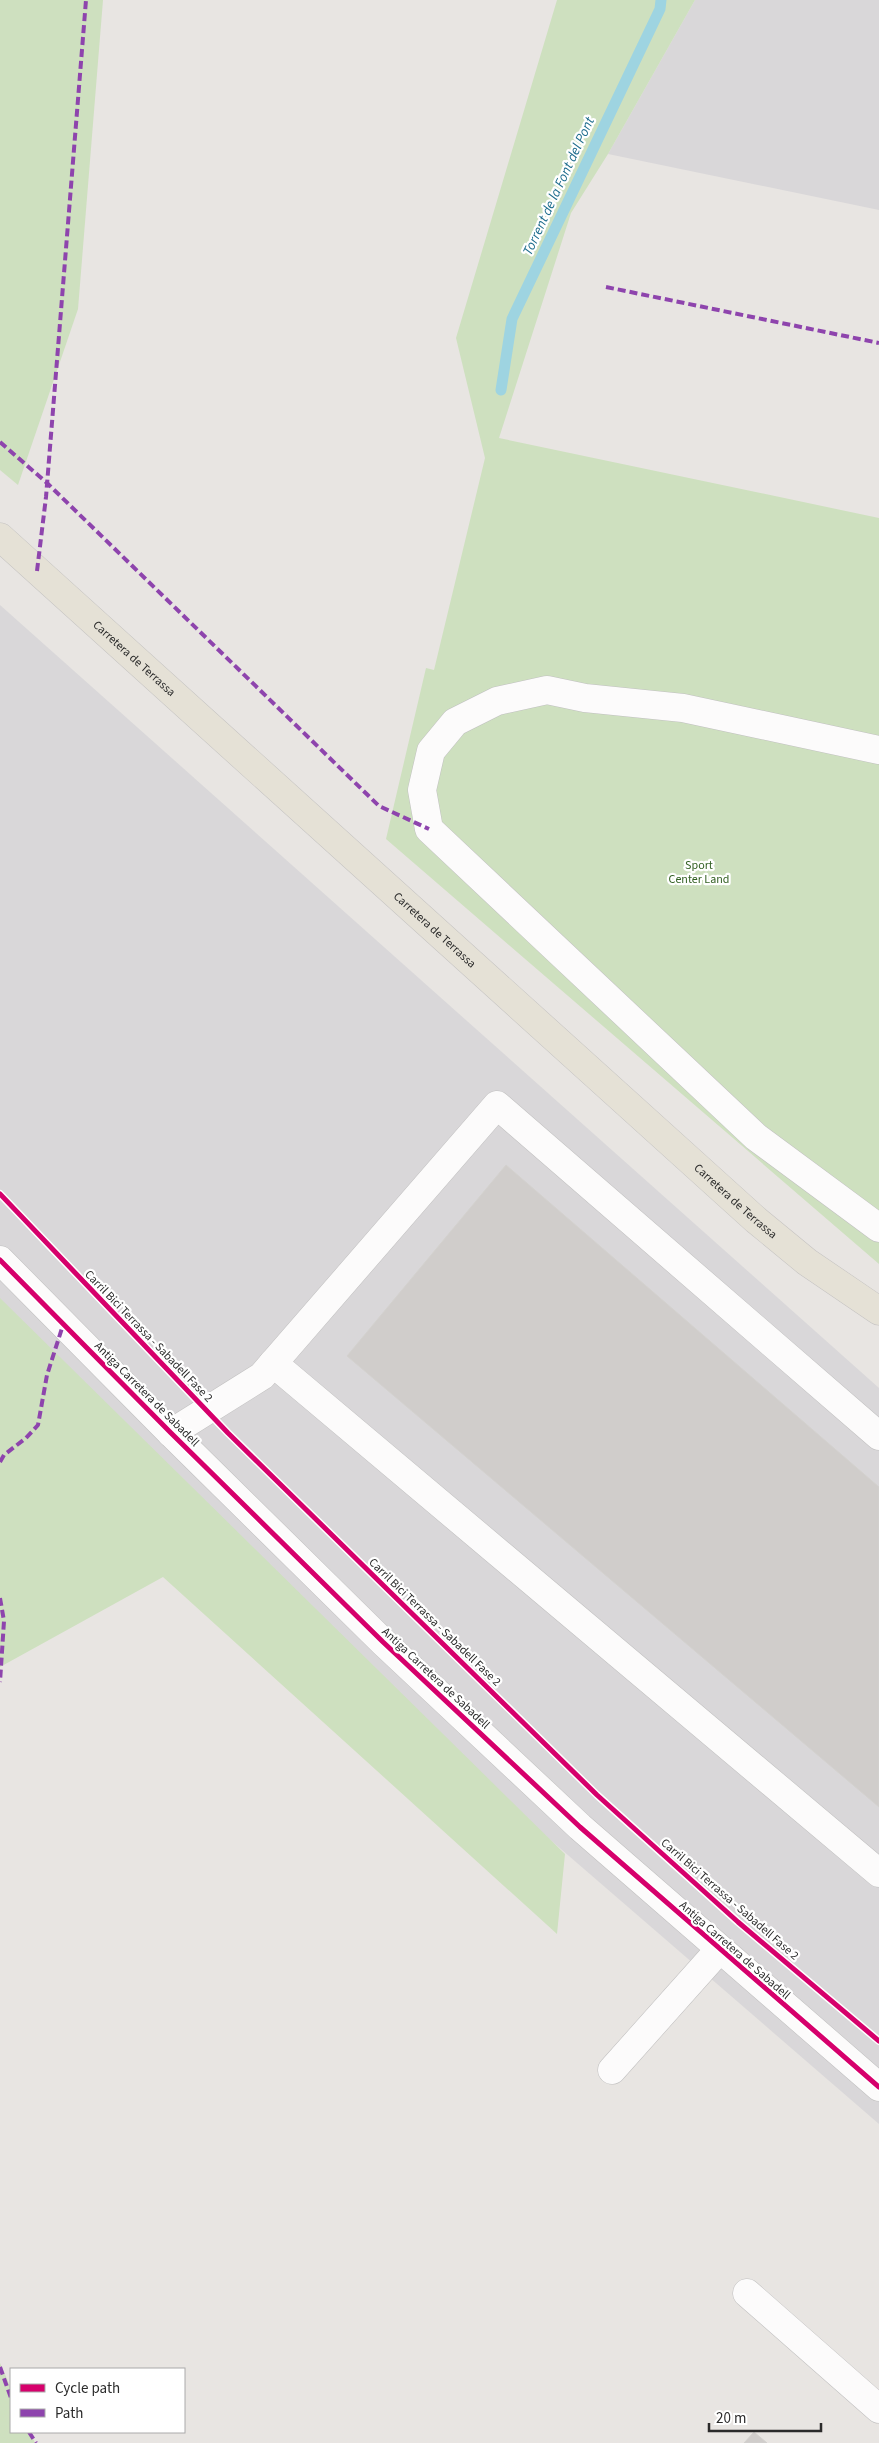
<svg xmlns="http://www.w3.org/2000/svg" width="879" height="2443" font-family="'Source Sans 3',sans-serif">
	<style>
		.industrial { fill: #d9d7d9 }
		.green { fill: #cee0bf }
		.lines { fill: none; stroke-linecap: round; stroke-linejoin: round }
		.stream { stroke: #9ed4e1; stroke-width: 11 }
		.building { fill: #d0cdcb; stroke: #d3d1ce }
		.minor-casing { stroke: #c1c0c0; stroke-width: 29 }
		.major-casing { stroke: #c5c3c2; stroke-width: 29 }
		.minor { stroke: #fcfbfb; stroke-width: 28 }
		.major { stroke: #e5e1d6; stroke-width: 28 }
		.quiet { stroke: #8e44ad; stroke-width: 4; stroke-dasharray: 8 4; stroke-linecap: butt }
		.cycleway-casing { stroke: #fff; stroke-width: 8 }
		.cycleway { stroke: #d6006c; stroke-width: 5 }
		.labels { text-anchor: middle; stroke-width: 4.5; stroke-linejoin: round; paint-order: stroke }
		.street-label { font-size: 12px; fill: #2b2b2b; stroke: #fff }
		.park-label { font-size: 12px; fill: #336023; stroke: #fff }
		.water-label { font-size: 14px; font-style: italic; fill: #1d6c8d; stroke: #fff }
	</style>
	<rect width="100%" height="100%" fill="#e8e5e2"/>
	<g class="industrial">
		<polygon points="695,0 879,0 879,210 608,154"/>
		<polygon points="0,605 879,1388 879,2124 525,1818 0,1307"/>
	</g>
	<g class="green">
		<polygon points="0,0 103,0 78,309 18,485 0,470"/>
		<polygon points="557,0 695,0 608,154 571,213 499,438 879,518 879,1264 386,839 426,668 434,670 485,458 456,338"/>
		<polygon points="0,1298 565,1854 557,1934 163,1577 0,1667"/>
		<polygon points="0,2363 11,2388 11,2432 30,2432 35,2443 0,2443"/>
	</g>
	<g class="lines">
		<polyline class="stream" points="501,390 512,319 660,9 661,0"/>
	</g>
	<g class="building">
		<polygon points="506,1165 879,1487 879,1807 347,1356"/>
		<polygon points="754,2432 767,2443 744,2443"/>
	</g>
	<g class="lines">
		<defs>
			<g id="minor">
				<polyline points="879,750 683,708 585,698 547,690 497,701 455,722 431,751 422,790 429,829 756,1137 879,1228"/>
				<polyline points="0,1260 171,1433 383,1642 580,1827 879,2087"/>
				<polyline points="273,1363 879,1873"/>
				<polyline points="171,1433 262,1376 497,1105 879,1436"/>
				<polyline points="612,2070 719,1950"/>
				<polyline points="747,2293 879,2409"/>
			</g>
			<g id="major">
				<path id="s1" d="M0,537L756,1220L807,1262L879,1311"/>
			</g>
		</defs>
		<use href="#minor" class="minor-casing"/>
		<use href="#major" class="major-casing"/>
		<use href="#minor" class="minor"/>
		<use href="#major" class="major"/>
		<g class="quiet">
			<polyline points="606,287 879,343"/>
			<polyline points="0,442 47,483 379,806 429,829"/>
			<polyline points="37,571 46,497 86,0"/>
			<polyline points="0,1462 4,1455 26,1438 38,1425 47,1375 63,1325"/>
			<polyline points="0,1598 4,1621 0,1682"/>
			<polyline points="0,2367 11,2398"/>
			<polyline points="29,2432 36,2443"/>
		</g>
		<defs>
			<g id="cycleway">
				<polyline points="0,1194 228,1433 597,1795 738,1922 879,2041"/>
				<polyline points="0,1260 171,1433 383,1642 580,1827 879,2087"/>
			</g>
		</defs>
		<use href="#cycleway" class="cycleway-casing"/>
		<use href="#cycleway" class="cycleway"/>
	</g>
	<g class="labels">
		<g class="street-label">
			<text dy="4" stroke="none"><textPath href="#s1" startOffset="181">Carretera de Terrassa</textPath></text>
			<text dy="4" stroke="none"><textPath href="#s1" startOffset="586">Carretera de Terrassa</textPath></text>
			<text dy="4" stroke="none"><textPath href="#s1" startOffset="991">Carretera de Terrassa</textPath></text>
			<text transform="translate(149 1336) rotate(46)" y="4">Carril Bici Terrassa - Sabadell Fase 2</text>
			<text transform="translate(147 1394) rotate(45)" y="4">Antiga Carretera de Sabadell</text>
			<text transform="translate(435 1622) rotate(44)" y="4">Carril Bici Terrassa - Sabadell Fase 2</text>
			<text transform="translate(436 1678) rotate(43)" y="4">Antiga Carretera de Sabadell</text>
			<text transform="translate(730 1899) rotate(41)" y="4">Carril Bici Terrassa - Sabadell Fase 2</text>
			<text transform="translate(735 1950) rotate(41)" y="4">Antiga Carretera de Sabadell</text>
		</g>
		<g class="park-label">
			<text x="699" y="869">Sport<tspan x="699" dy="14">Center Land</tspan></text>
		</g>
		<g class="water-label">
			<text transform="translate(558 186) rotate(-65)" y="5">Torrent de la Font del Pont</text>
		</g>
	</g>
	<rect x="10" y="2368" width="175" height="65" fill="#ffffff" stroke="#aaaaaa"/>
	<rect x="20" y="2384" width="25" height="8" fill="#d6006c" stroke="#aaaaaa"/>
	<text x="55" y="2393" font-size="15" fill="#2b2b2b">Cycle path</text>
	<rect x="20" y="2409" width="25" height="8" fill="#8e44ad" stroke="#aaaaaa"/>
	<text x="55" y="2418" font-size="15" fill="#2b2b2b">Path</text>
	<path d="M709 2423v8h112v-8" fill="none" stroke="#2b2b2b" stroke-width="2.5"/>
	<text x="716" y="2423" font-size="15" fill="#2b2b2b" stroke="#ffffff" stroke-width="4" paint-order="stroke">20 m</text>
</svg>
